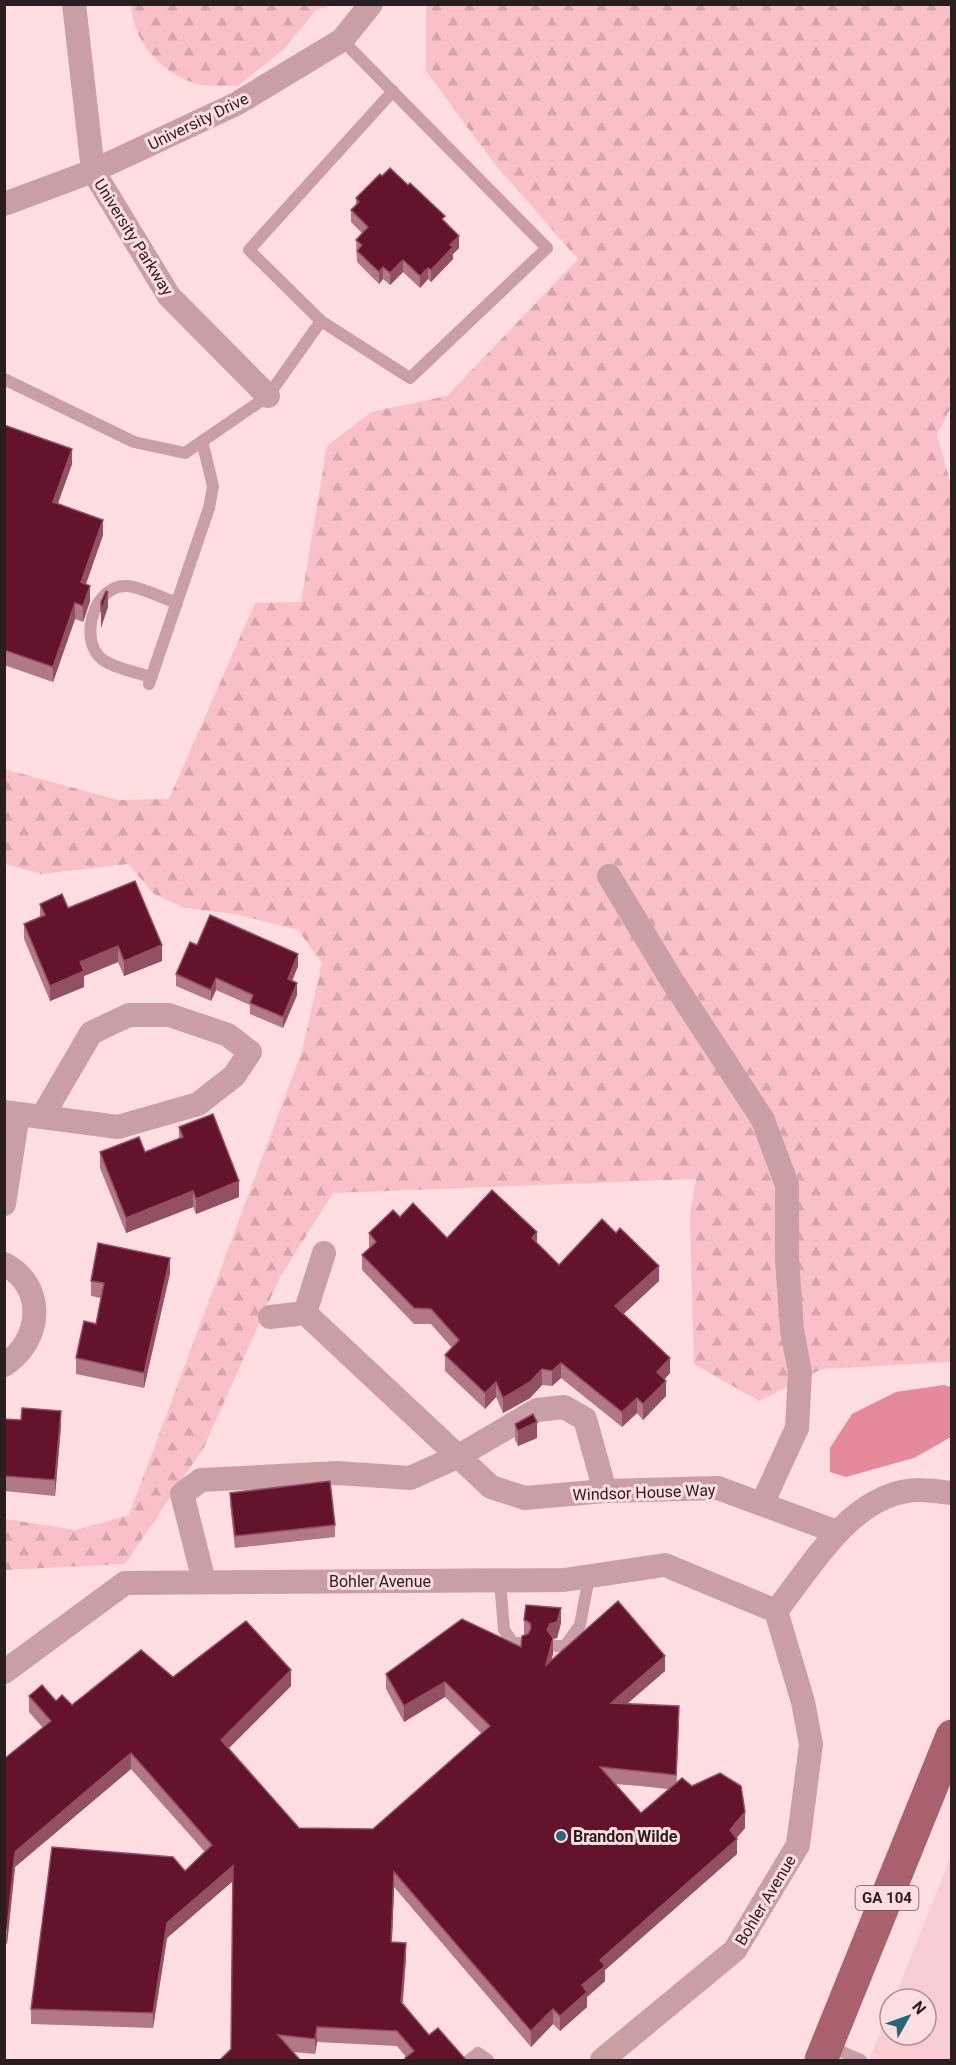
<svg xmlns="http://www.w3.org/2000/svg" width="956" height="2065" font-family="Roboto,sans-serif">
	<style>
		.built { fill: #f8cdd3 }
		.forest { fill: url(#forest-firs) }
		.water { fill: #e58a9a }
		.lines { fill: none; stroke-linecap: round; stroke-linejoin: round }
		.service { stroke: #c99fa5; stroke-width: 12 }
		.minor { stroke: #c99fa5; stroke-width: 24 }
		.primary { stroke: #aa616e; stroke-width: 33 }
		.wall { fill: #b17886; fill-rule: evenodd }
		.shaded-wall { fill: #925062 }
		.building { fill: #63132b; stroke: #925062; stroke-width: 1.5 }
		.poi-dot { fill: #236778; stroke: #ffdde1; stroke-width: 2 }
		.labels { text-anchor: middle; stroke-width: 6; stroke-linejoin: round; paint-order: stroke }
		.shield { fill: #ffdde1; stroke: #6a5759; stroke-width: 1.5 }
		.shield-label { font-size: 15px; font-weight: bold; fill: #2a1e1f }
		.street-label { font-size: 16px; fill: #2a1e1f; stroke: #ffdde1 }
		.poi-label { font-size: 16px; font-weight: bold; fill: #2a1e1f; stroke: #ffdde1; text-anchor: start }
	</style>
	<defs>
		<pattern id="forest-firs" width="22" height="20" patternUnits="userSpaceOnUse" patternTransform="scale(1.5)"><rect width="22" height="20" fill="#f9c0c8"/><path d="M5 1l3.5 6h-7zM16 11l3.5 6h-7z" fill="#d6a5ab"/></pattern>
	</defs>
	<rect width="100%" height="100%" fill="#ffdde1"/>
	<polygon class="built" points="951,1856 951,2060 869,2060 890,2008 890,2035 926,2035 926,1999 894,1999"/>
	<g class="forest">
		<path d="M131,5V4L333,5L316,10L284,49L238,86C224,85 204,88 191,82C158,69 133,40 131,5Z"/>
		<polygon points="426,5 951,5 952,405 937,435 952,488 951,1362 822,1369 759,1401 694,1364 690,1215 696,1179 333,1193 280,1277 204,1447 125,1564 5,1570 5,1519 76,1530 129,1515 302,1051 322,963 298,930 235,914 185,908 154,894 128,864 42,874 5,864 4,769 118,800 169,799 255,603 301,602 327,446 371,412 447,396 578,259 493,162 426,71"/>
	</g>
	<polygon class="water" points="944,1385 951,1387 951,1437 914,1458 846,1477 830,1472 830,1448 852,1414 896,1392"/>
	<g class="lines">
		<g class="service">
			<polyline points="321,321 249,250 393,91"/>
			<polyline points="4,379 134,442 185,453 268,396 321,321 410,378 547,248 342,40"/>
			<path d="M151,677C136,672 116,669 103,660C77,641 94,583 128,586C144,588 162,598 177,603"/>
			<polyline points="149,684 209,508 213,486 202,441"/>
			<polyline points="500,1580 504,1630 513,1643 523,1643"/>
			<polyline points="555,1646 565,1646 580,1625 589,1577"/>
			<polyline points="828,2046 861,2060"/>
			<polyline points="469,2060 478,2053 488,2060"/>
		</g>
		<g class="minor">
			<polyline points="74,4 93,171 169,296 268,396"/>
			<polyline points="4,204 93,171 236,104 342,40 371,4"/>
			<polyline points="609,876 671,979 763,1120 787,1185 787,1260 792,1330 800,1372 797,1428 762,1504"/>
			<polyline points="4,1112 118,1127 198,1104 234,1076 250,1052 228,1035 169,1015 129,1015 91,1033 42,1117"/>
			<polyline points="4,1204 18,1114"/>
			<polyline points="324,1253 305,1313 491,1487 525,1498 605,1491 718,1488 837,1532"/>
			<path d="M4,1264C47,1286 42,1341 4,1365"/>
			<polyline points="270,1317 305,1313"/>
			<polyline points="204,1581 182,1494 201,1480 337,1473 410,1478 457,1457 537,1410 564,1407 585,1419 605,1491"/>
			<path d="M776,1611C813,1565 853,1491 919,1490C930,1490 941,1492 952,1493"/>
			<polyline points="4,1672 125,1583 564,1580 665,1565 776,1611"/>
			<polyline points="602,2060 735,1950 798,1845 811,1744 803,1702 776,1611"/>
		</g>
		<polyline class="primary" points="821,2060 952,1736"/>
	</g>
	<g class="wall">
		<polygon points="382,176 445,222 459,248 453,254 453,259 431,282 428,279 420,288 403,272 390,285 383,279 379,284 357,262 356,240 362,233 351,222 351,210 356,205 356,198"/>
		<polygon points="4,425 72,464 58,503 103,535 86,584 90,601 83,622 75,619 53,682 4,665"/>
		<polygon points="40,904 68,908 162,961 124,976 118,962 84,976 84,987 50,1001 24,939 24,924 40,917"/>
		<polygon points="197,945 298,966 292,981 297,995 283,1028 250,1014 250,1005 216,990 211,1001 176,986 176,974"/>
		<polygon points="179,1127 239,1197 196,1214 193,1207 126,1233 100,1168 100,1152 145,1152 179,1139"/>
		<polygon points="400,1217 447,1238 537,1243 559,1265 659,1281 623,1314 670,1373 665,1379 666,1396 643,1420 637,1413 622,1427 561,1378 552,1386 542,1385 530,1398 503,1413 496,1397 485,1409 445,1371 445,1355 452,1348 431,1324 414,1324 362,1270 362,1255 369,1249 369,1233"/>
		<polygon points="170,1273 144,1388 76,1374 76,1358 96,1324 101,1298 91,1296 91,1281"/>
		<polygon points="4,1419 61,1426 55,1496 4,1491"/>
		<polygon points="515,1424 537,1438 518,1446 515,1440"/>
		<polygon points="230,1493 335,1525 335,1537 235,1548 230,1504"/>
		<path d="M524,1620L561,1623L557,1638L553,1639V1654L551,1660L665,1671L627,1703L679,1721L676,1783L745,1828L737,1838V1854L605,1970V1981L587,1997V2007L560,2031L553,2024L531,2047L394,1887L392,1942L406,1958L403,2003L429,2035L467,2061H405V2058L406,2057L397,2046L317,2042L315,2054L293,2052L231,2049L233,1881L167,1938L153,2028L31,2024V2009L185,1871L205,1852L131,1769L15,1867L7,1944H4V1759L43,1728L29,1712V1696L56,1701L72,1705L173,1677L291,1686L229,1748L299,1828L373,1829L482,1734L445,1697L404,1722L386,1689V1674L521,1647L524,1635ZM615,1784L640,1786L668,1789L641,1813Z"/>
	</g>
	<g class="shaded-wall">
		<polygon points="459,236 459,248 453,254 453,259 431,282 431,270 450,245"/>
		<polygon points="403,260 403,272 390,285 390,273"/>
		<polygon points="383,267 383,279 379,284 379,272"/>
		<polygon points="428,268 428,279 420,288 420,276"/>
		<polygon points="72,449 72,464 53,517 53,502"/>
		<polygon points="103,520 103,535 81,598 81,582"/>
		<polygon points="90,586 90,601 83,622 83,606"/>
		<polygon points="108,592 108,607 101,628 101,612"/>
		<polygon points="75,603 75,619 53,682 53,667"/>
		<polygon points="162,945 162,961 124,976 124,961"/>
		<polygon points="118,946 118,962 84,976 84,987 50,1001 50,986 80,962"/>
		<polygon points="298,954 298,966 288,991 288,979"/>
		<polygon points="216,978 216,990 211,1001 211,990"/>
		<polygon points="297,983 297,995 283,1028 283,1017"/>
		<polygon points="239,1181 239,1197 196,1214 196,1199"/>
		<polygon points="193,1191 193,1207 126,1233 126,1218"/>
		<polygon points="537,1232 537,1247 532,1238"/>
		<polygon points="170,1258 170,1273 144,1388 144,1373"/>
		<polygon points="659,1266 659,1281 615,1322 615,1306"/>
		<polygon points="670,1358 670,1373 657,1387 657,1372"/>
		<polygon points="561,1363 561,1378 552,1386 552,1371"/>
		<polygon points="542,1369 542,1385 530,1398 503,1413 503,1398"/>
		<polygon points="666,1381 666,1396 643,1420 643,1404"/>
		<polygon points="496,1382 496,1397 485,1409 485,1393"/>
		<polygon points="637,1398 637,1413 622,1427 622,1412"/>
		<polygon points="61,1411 61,1426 55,1496 55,1480"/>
		<polygon points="537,1422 537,1438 518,1446 518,1431"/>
		<polygon points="561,1608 561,1623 557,1638 553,1639 553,1654 546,1680 547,1630"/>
		<polygon points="665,1656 665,1671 611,1718 611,1703"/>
		<polygon points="291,1670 291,1686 221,1756 221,1740"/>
		<polygon points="445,1682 445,1697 404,1722 404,1706"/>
		<polygon points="679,1706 679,1721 676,1790 676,1775"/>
		<polygon points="131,1753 131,1769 15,1867 7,1944 7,1929 15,1852"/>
		<polygon points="745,1812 745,1828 730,1845 737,1839 737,1854 605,1970 605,1981 587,1997 587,2007 560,2031 560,2016 582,1985 600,1960 730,1830"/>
		<polygon points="233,1866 233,1881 167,1938 153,2028 153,2013 167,1923"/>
		<polygon points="394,1872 394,1887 391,1957 391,1942"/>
		<polygon points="406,1943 406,1958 401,2017 401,2002"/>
		<polygon points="553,2009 553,2024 531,2047 531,2031"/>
		<polygon points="317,2027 317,2042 315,2054 315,2039"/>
	</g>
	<g class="building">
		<polygon points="390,168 408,185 410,183 445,216 442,219 459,236 450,245 453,247 431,270 428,268 420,276 403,260 390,273 383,267 379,272 357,251 362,245 356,240 368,227 351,210 359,202 356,198 380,174 382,176"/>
		<polygon points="4,425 72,449 53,502 103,520 81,582 90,586 83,606 75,603 53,667 4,650"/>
		<polygon points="106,591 108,592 101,612 101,602"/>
		<polygon points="135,881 162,945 124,961 118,946 80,962 84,971 50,986 24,924 45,915 40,904 62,894 68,908"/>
		<polygon points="210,915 298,954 288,979 297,983 283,1017 250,1003 253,995 216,978 211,990 176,974 190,942 197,945"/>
		<polygon points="213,1114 239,1181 196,1199 193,1191 126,1218 100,1152 139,1137 145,1152 183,1137 179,1127"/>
		<polygon points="492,1190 537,1232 532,1238 559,1265 602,1219 616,1233 620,1228 659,1266 615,1306 670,1358 657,1372 666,1381 643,1404 637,1398 622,1412 561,1363 552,1371 542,1369 530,1382 503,1398 496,1382 485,1393 445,1355 459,1340 431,1309 414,1308 362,1255 376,1242 369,1233 393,1210 400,1217 413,1203 447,1238"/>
		<polygon points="98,1243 170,1258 144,1373 76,1358 84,1321 96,1324 104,1283 91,1281"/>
		<polygon points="22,1408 61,1411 55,1480 4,1476 4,1419 21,1420"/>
		<polygon points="533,1414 537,1422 518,1431 515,1424"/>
		<polygon points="330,1481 335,1525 235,1536 230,1493"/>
		<polygon points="618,1601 665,1656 611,1703 679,1706 676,1775 600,1767 641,1813 682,1778 692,1786 720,1773 741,1786 745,1812 730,1830 737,1839 600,1960 605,1966 582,1985 587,1992 560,2016 553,2009 531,2031 394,1872 391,1942 406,1943 401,2002 429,2035 438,2028 467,2061 407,2061 405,2058 414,2051 397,2031 317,2027 315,2039 278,2035 301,2061 219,2061 231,2049 233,1866 167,1923 153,2013 31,2009 52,1847 173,1857 185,1871 212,1845 131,1753 15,1852 7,1929 4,1929 4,1759 51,1721 29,1696 42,1685 56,1701 62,1695 72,1705 141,1650 173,1677 246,1621 291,1670 221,1740 299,1828 373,1829 490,1726 445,1682 404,1706 386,1674 462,1619 521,1647 522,1636 528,1634 531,1628 530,1623 524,1620 526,1605 561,1608 557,1622 550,1624 547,1630 553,1638 546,1665"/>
	</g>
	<circle class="poi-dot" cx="561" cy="1836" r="6"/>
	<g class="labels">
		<rect class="shield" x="855.5" y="1886" width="63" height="24" rx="4.5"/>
		<g class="shield-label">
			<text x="887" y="1903">GA 104</text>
		</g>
		<g class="street-label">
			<text transform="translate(198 121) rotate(-26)" y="6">University Drive</text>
			<text transform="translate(134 237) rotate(58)" y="6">University Parkway</text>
			<text transform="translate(644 1492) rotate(-2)" y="6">Windsor House Way</text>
			<text x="380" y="1587">Bohler Avenue</text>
			<text transform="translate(765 1900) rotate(-59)" y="6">Bohler Avenue</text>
		</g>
		<g class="poi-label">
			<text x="573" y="1842">Brandon Wilde</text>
		</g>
	</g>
	<rect width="956" height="2065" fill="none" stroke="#2a1e1f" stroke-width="12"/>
	<g transform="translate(908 2017) rotate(50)"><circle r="28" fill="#ffdde1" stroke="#aa9193" stroke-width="1.5"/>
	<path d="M0-4.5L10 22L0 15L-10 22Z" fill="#236778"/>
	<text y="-9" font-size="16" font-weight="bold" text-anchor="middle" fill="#2a1e1f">N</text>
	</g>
</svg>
